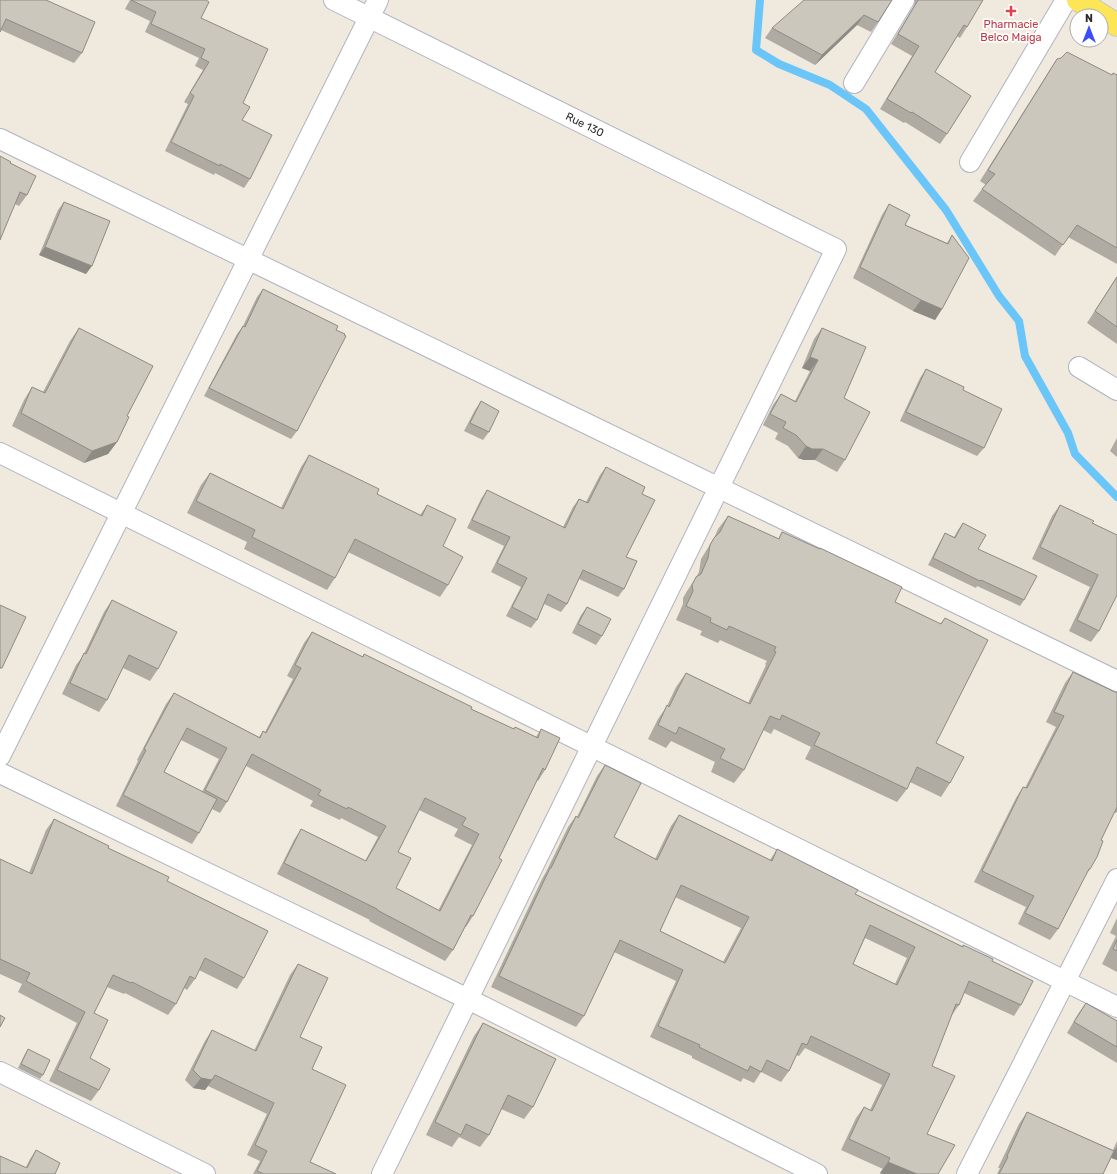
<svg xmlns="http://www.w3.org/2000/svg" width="1117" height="1174" font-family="Rubik,sans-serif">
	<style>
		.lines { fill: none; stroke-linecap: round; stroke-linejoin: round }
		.stream { stroke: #6ac5f8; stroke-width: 8 }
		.street-casing { stroke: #b2b3c1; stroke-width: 22 }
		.primary-casing { stroke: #c8c8c8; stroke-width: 24 }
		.street { stroke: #fff; stroke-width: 20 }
		.primary { stroke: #fce557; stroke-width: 22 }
		.wall { fill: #afaba3; fill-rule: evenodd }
		.shaded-wall { fill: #8e8b84 }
		.building { fill: #cbc7bd; stroke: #8e8b84; fill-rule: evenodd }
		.health-dot { fill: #e0444e; stroke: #fff; stroke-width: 1.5 }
		.labels { text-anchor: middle; stroke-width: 3.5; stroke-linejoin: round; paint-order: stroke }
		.health-label { font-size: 11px; fill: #be3a42; stroke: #fff }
		.street-label { font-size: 11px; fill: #2d2d2d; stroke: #fff }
	</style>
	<rect width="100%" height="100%" fill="#efe9de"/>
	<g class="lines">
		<polyline class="stream" points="760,0 756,50 779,64 830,85 866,109 946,210 999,296 1019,321 1025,356 1068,433 1075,454 1117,497"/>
		<defs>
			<g id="street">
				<path id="s1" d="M334,0L836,249L382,1174"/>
				<polyline points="854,83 904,0"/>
				<polyline points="0,139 1117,681"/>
				<polyline points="970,162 1066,0"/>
				<polyline points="1079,367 1117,390"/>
				<polyline points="0,453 1117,1007"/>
				<polyline points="0,756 378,0"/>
				<polyline points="0,773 468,999 817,1174"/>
				<polyline points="0,1072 205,1174"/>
				<polyline points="967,1174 1117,879"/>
			</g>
			<polyline id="primary" points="1078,0 1117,25"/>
		</defs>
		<use href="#street" class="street-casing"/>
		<use href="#primary" class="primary-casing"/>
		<use href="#street" class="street"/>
		<use href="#primary" class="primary"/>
	</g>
	<g class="wall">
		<polygon points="0,0 82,53 74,63 1,30"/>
		<polygon points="130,0 206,0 201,18 243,103 242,120 250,179 244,188 215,173 214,175 165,151 188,104 184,102 203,70 195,66 199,58 145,32 150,21 125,9"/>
		<polygon points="892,0 878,22 871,32 857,25 815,65 765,38 772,28"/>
		<polygon points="915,0 983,0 967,27 960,38 957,36 935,72 947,134 940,144 905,122 904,123 880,109 912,56 891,44 914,6"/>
		<polygon points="1057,59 1112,75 1113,73 1117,75 1117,264 1068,237 1055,256 973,201 982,189 986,185 980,181 1049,71"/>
		<polygon points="10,163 27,195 19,206 15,204"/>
		<polygon points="64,202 86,274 39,255 58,210"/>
		<polygon points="889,204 905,225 947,243 952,235 942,309 935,320 913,311 853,278 882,215"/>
		<polygon points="1117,276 1117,344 1087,323"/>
		<polygon points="263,289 344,335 297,431 291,439 204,396 237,334 243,326 257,297"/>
		<polygon points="79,328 127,416 117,442 108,454 84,463 12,426 24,400 32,387 43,392 70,341"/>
		<polygon points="822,328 844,398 845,460 837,472 815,460 804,460 798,458 788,446 775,439 778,433 763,425 773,405 781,394 795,401 810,371 802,368 814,339"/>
		<polygon points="926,369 963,390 984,448 977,456 900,421 920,378"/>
		<polygon points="481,401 489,432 483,440 464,431 475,410"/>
		<polygon points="1117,438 1117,457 1110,451"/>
		<polygon points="309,455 377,494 420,515 427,505 443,546 448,585 440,597 348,552 335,578 327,590 244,549 247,542 187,513 201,485 210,473 281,508 301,467"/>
		<polygon points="606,467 642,494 626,557 624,589 618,597 579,579 567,604 561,612 544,604 537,620 531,628 506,616 521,587 491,572 504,546 467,528 481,499 487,490 563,527 573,507 579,499 586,502 600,475"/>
		<polygon points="1060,505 1092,523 1117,535 1099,631 1091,642 1069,631 1090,587 1032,559 1052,516"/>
		<polygon points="728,516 778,539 782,532 895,602 940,624 945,618 936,743 950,783 941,797 910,782 907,789 897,802 805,759 811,747 774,729 771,734 763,730 744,770 734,783 711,772 715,762 671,741 666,748 648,739 658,719 667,706 676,687 686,673 748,703 766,665 765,664 767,661 720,640 718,643 700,635 702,631 676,620 683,604 683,598 687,591 695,579 699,572 701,559 714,538 718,529"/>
		<polygon points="963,523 978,549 1024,600 1020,606 977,586 976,588 928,565 941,540 945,533 954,537 958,530"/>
		<polygon points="112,600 158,669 150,681 123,668 107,700 99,712 62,694 76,665 83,656 104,612"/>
		<polygon points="587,607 602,636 596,645 572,633 581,615"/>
		<path d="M312,632L363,657L364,654L471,709L513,729L515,727L536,737L541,729L545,770L538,781L537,780L499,858L473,916L466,927H465L453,950L445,961L369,921L370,920L277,874L294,840L301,829L365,861L378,837L341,818L340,820L310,806L313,801L246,766L227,802L220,813L212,809L199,833L192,844L116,806L138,761L137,760L166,704L174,693L259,737L263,731L265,732L293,679L287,676L304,643ZM181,740L219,759L202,792L164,772ZM419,810L458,829L454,836L472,845L438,911L396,888L398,852Z"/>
		<polygon points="1073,672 1117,693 1117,812 1116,813 1114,812 1101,840 1090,869 1084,877 1058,929 1050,940 1018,924 1026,907 974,882 1016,798 1023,787 1025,788 1056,727 1046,722 1065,683"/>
		<path d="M605,765L614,837L655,859L671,826L679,815L770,860L777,849L855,894L992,961L1021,1005L1014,1016L964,993L959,1005L952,1015L932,1066L927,1134L938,1174H882L880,1173L883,1169L841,1150L856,1118L864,1107L870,1110L882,1085L805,1048L799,1056L796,1055L789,1071L781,1082L761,1072L754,1083L743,1078L741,1082L692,1058V1056L650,1037L676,981L614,952L584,1016L576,1027L491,987L542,879L546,872L568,827L576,816L577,817L597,776ZM675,897L741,928L723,962L660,931ZM865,938L907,958L895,984L853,964Z"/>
		<polygon points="54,819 108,848 167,881 244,978 237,989 199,970 195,979 187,990 184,988 176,1004 168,1015 125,993 124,994 107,987 94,1013 90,1058 99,1090 91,1101 49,1081 77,1023 18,992 22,984 0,974 0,859 29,873 46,830"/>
		<polygon points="1117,918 1117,972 1102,964 1116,936 1110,933"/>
		<polygon points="298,964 300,1037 312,1069 310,1162 336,1174 253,1174 260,1161 247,1155 267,1114 208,1086 205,1090 193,1088 185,1080 205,1041 212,1030 254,1051 290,975"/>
		<polygon points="1086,1003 1117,1021 1117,1063 1067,1033 1078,1014"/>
		<polygon points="483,1023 533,1107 524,1119 501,1109 489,1135 480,1147 459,1137 452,1147 426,1135 474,1036"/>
		<polygon points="28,1049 43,1075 40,1079 18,1068 25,1054"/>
		<polygon points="1027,1112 1113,1150 1117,1141 1117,1160 1111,1158 1103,1174 997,1174 1000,1168 998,1168 1019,1124"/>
		<polygon points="36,1150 55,1174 26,1167 30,1159"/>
	</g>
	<g class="shaded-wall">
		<polygon points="864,15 857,25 815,65 822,55"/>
		<polygon points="45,247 92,266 86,274 39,255"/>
		<polygon points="921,300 942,309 935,320 913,311"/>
		<polygon points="810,357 818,360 810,371 802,368"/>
		<polygon points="117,442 108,454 84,463 92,451"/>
		<polygon points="806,446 823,449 815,460 804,460 798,458"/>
		<polygon points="201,1078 212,1080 205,1090 193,1088"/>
		<polygon points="1117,1147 1117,1160 1109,1157"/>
		<polygon points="888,1162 917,1174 882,1174 880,1173"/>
	</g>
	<g class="building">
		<polygon points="0,0 46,0 95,22 82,53 6,19 0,32"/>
		<polygon points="131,0 206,0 209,2 201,18 268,49 243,103 250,107 242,120 272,135 250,179 220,164 220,166 171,142 194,96 190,93 209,62 201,58 205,49 151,24 156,12"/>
		<polygon points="804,0 892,0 878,22 864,15 822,55 772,28"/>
		<polygon points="918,0 983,0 967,27 964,25 935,72 971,96 947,134 912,112 911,113 887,99 919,46 898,34"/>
		<polygon points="1067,52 1112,75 1113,73 1117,75 1117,248 1077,225 1063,245 982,189 995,174 988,170 1057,59 1061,58"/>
		<polygon points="0,156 11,162 10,163 36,176 27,195 20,192 0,240"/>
		<polygon points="64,202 110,221 92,266 45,247"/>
		<polygon points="889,204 910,215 905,225 948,244 952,235 969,258 942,309 921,300 860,267"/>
		<polygon points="1117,277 1117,327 1095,311"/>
		<polygon points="263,289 338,326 336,330 345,334 344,335 346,336 297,431 209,388 243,326 245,327"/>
		<polygon points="79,328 153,366 127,416 129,417 117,442 92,451 21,413 32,387 45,393"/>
		<polygon points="822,328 866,347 844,398 870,412 845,460 823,449 812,449 806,446 796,435 783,428 786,422 770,414 781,394 796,402 818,360 810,357"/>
		<polygon points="926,369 964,387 963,390 1002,409 984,448 906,412"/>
		<polygon points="481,401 499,411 489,432 470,423"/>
		<polygon points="309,455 379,489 377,494 422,516 427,505 456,519 443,546 463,557 448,585 355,539 335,578 252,537 255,530 196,501 210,473 283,509"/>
		<polygon points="606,467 645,487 642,494 655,500 626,557 637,561 624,589 583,570 567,604 548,594 537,620 512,607 527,578 497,563 510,537 472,520 487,490 565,528 579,499 588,503"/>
		<polygon points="1060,505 1094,521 1092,523 1117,535 1117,595 1099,631 1077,620 1098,575 1040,547"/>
		<polygon points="728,516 779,539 782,532 820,549 820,548 902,587 895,602 941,624 945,618 988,640 936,743 964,757 950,783 917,767 907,789 814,745 820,733 782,715 780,720 770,716 744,770 720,758 725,749 679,727 676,734 658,725 667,705 669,707 686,673 750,704 776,652 774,651 776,647 729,626 727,630 710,622 711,618 686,606 693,591 692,585 696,577 701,574 708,558 710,545 714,538 720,532"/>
		<polygon points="963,523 986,535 978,549 1037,576 1024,600 981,580 980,581 933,558 945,533 955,538"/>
		<polygon points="112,600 177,632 158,669 129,655 107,700 70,683 84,653 86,654"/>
		<polygon points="0,605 26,617 2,668 0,668"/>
		<polygon points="587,607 611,619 602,636 578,624"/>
		<path d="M312,632L363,657L364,654L472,707L471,709L514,729L515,727L538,738L541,729L560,738L545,770L543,768L499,858L502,860L473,916L471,915L453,950L377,910V909L284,863L301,829L366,861L386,826L348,807L347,809L318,795L321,790L252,754L227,802L205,790L227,748L187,728L164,772L217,799L199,833L123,795L146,750L144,749L174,693L260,738L263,731L266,733L301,668L295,665ZM425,798L466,818L462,825L479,834L440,911L396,888L411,858L398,852Z"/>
		<polygon points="1073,672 1117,693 1117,807 1101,840 1103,841 1097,857 1090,869 1089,869 1058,929 1025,913 1034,896 982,871 1023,787 1027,788 1064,716 1054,712"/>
		<path d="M605,765L641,783L614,837L657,860L679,815L772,861L777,849L858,890L855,894L963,947V945L993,959L992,961L1033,981L1021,1005L969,981L959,1005L956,1004L932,1066L955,1076L927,1134L955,1145L938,1174H917L888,1162L890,1158L849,1139L864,1107L872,1111L890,1074L811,1036L807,1045L802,1043L789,1071L767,1060L761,1072L750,1066L748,1071L699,1047L700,1045L658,1026L683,970L620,940L584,1016L499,976L550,868H551L576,816L578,818ZM681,885L749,917L725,963L660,931ZM870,925L915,947L897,985L853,964Z"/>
		<polygon points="54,819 109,846 108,848 169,877 167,881 268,931 244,978 205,958 195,979 190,976 176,1004 132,982 131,983 113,975 94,1013 108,1020 90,1058 110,1069 99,1090 57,1070 85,1012 26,981 30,973 0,959 0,859 32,874"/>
		<polygon points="1117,940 1117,951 1113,949"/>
		<polygon points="298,964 328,978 300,1037 322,1047 312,1069 346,1085 310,1162 336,1174 264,1174 257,1171 267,1151 255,1145 274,1103 215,1075 212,1080 201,1078 193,1070 212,1030 256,1051"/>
		<polygon points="1086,1003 1117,1021 1117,1047 1074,1022"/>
		<polygon points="0,1015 5,1018 0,1027"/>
		<polygon points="483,1023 556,1059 533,1107 508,1095 489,1135 466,1124 461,1135 435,1122"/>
		<polygon points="28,1049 50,1060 43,1075 21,1064"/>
		<polygon points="1027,1112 1114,1151 1103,1174 999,1174 1008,1157 1007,1156"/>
		<polygon points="36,1150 60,1163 55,1174 0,1174 0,1156 27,1168"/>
	</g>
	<path class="health-dot" d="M1009 5h4v4h4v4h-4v4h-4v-4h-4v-4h4z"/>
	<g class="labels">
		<g class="health-label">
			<text x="1011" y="28">Pharmacie<tspan x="1011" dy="13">Belco Maiga</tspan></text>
		</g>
		<g class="street-label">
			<text dy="4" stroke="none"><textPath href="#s1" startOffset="280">Rue 130</textPath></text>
		</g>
	</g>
	<g transform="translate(1089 28)"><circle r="19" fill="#ffffff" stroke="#ababab"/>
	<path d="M0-3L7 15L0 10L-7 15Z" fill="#3b4dff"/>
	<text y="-6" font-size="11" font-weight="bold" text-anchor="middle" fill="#2d2d2d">N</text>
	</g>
</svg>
